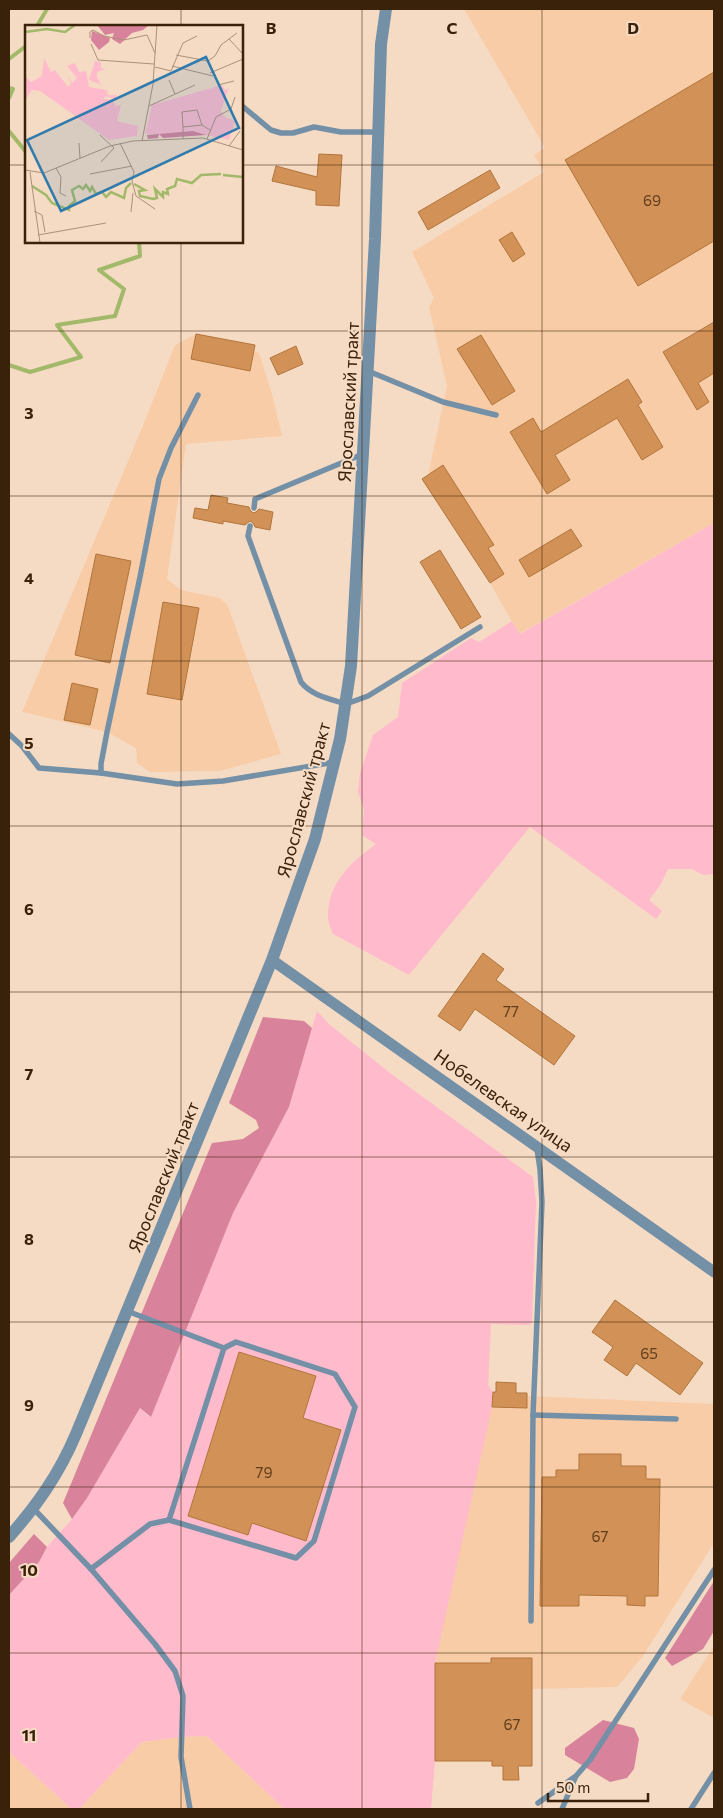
<svg xmlns="http://www.w3.org/2000/svg" width="723" height="1818" font-family="Commissioner,sans-serif">
	<style>
		.built { fill: #f8cca7 }
		.green { fill: #ffbacc }
		.forest { fill: #d8839b }
		.lines { fill: none; stroke-linecap: round; stroke-linejoin: round }
		.stream { stroke: #a2b969; stroke-width: 4 }
		.building { fill: #d29257; stroke: #b1753b }
		.service { stroke: #7390a7; stroke-width: 5.5 }
		.minor { stroke: #7390a7; stroke-width: 11 }
		.tertiary { stroke: #7390a7; stroke-width: 12 }
		.grid { fill: none; stroke: #3a2109; stroke-width: 1; stroke-opacity: 0.55 }
		.labels { text-anchor: middle; stroke-width: 4; stroke-linejoin: round; paint-order: stroke }
		.number-label { font-size: 15px; fill: #603d1c }
		.street-label { font-size: 18px; fill: #3a2109; stroke: #f6dbc4 }
		.inset-river { fill: none; stroke: #a2b969; stroke-width: 2.5 }
		.inset-road { fill: none; stroke: #ab9179; stroke-width: 1 }
		.view { fill: #307bae; fill-opacity: 0.15; stroke: #307bae; stroke-width: 2.5 }
		.inset-edge { fill: none; stroke: #3a2109; stroke-width: 2.5 }
		.grid-label { font-size: 16px; text-anchor: middle; font-weight: bold; fill: #3a2109; stroke: #f6dbc4; stroke-width: 4; stroke-linejoin: round; paint-order: stroke }
	</style>
	<rect width="100%" height="100%" fill="#f6dbc4"/>
	<g class="built">
		<polygon points="464,9 714,9 714,523 519,634 490,583 422,479 428,475 447,386 429,307 434,298 412,252 544,172 534,155 545,148"/>
		<polygon points="196,334 255,346 254,351 259,353 272,394 282,436 186,444 167,579 181,590 220,598 228,606 281,754 220,771 150,772 137,763 136,748 107,732 22,712 142,428 175,345"/>
		<polygon points="233,1213 489,1373 485,1435 492,1407 493,1392 527,1393 528,1396 714,1404 714,1543 643,1656 617,1687 532,1689 532,1766 519,1766 519,1780 503,1780 503,1766 492,1766 491,1761 435,1761 435,1663 437,1654 151,1417"/>
		<polygon points="714,1646 714,1718 680,1699"/>
		<polygon points="207,1736 284,1809 79,1809 142,1742 181,1737"/>
		<polygon points="9,1752 72,1809 9,1809"/>
	</g>
	<g class="green">
		<path d="M714,523V874L703,875L692,869H668L661,884L649,900L662,911L656,919L530,827L409,975L333,934C331,929 328,922 328,916C328,883 351,862 376,844L362,835L364,809L358,792L360,773L373,735L398,717L402,683L471,638L479,642L512,621L520,634Z"/>
		<polygon points="317,1011 329,1024 390,1073 533,1177 536,1201 532,1322 530,1325 491,1324 488,1385 493,1392 492,1407 435,1663 435,1761 431,1809 284,1809 207,1736 181,1737 142,1742 79,1809 72,1809 9,1752 9,1595 39,1562 47,1547 72,1519 87,1498 140,1408 150,1417 233,1213 289,1107"/>
	</g>
	<g class="forest">
		<polygon points="263,1017 304,1021 312,1028 289,1107 233,1213 151,1417 140,1408 87,1498 72,1519 63,1503 212,1143 243,1139 259,1128 256,1120 229,1103"/>
		<polygon points="34,1534 47,1547 39,1562 9,1595 9,1563"/>
		<polygon points="714,1581 714,1631 703,1649 672,1666 665,1658"/>
		<polygon points="603,1720 634,1728 639,1739 634,1769 627,1778 610,1782 565,1755 565,1748"/>
	</g>
	<g class="lines">
		<g class="stream">
			<polyline points="37,26 47,9"/>
			<polyline points="9,59 26,46"/>
			<polyline points="9,88 13,89 9,98"/>
			<polyline points="9,131 26,152"/>
			<polyline points="9,365 30,372 81,357 57,325 115,316 124,289 99,270 140,256 139,241"/>
		</g>
	</g>
	<g class="building">
		<polygon points="714,72 714,241 638,286 565,160"/>
		<polygon points="319,154 342,155 339,206 316,205 316,191 272,181 276,166 317,177"/>
		<polygon points="490,170 500,188 428,230 418,212"/>
		<polygon points="512,232 525,254 513,262 499,240"/>
		<polygon points="714,322 714,373 698,383 709,402 697,410 663,352"/>
		<polygon points="196,334 255,345 250,371 191,359"/>
		<polygon points="481,335 515,391 492,405 457,349"/>
		<polygon points="296,346 303,364 278,375 270,358"/>
		<polygon points="628,379 642,402 638,405 663,447 642,460 617,418 555,455 570,480 547,494 510,432 533,418 541,432"/>
		<polygon points="443,465 494,545 488,548 504,574 490,583 422,479"/>
		<polygon points="211,495 228,498 227,503 249,507 250,510 253,513 256,512 259,509 273,512 270,530 255,527 253,523 250,521 245,525 223,521 223,524 193,518 195,508 208,510"/>
		<polygon points="571,529 582,546 529,577 519,560"/>
		<polygon points="440,550 481,617 461,629 420,562"/>
		<polygon points="96,554 131,561 110,663 75,655"/>
		<polygon points="163,602 199,608 182,700 147,694"/>
		<polygon points="72,683 98,689 90,725 64,720"/>
		<polygon points="483,953 504,969 496,980 575,1036 554,1065 475,1009 460,1031 438,1016"/>
		<polygon points="615,1300 703,1363 680,1395 636,1363 627,1376 604,1360 613,1347 592,1332"/>
		<polygon points="239,1352 316,1376 303,1418 341,1430 306,1541 252,1523 248,1535 188,1516"/>
		<polygon points="496,1382 516,1383 516,1393 527,1393 527,1408 492,1407 493,1392 496,1392"/>
		<polygon points="579,1454 621,1454 621,1466 646,1466 646,1479 660,1479 658,1596 645,1596 645,1606 627,1605 627,1596 579,1595 579,1606 540,1606 542,1477 556,1477 556,1470 579,1470"/>
		<polygon points="491,1658 532,1658 532,1766 518,1766 519,1780 503,1780 503,1766 492,1766 492,1761 435,1761 435,1663 491,1663"/>
	</g>
	<g class="lines">
		<g class="service">
			<polyline points="241,105 271,130 281,133 293,133 314,127 341,132 378,132"/>
			<polyline points="368,371 443,402 496,415"/>
			<polyline points="254,508 255,499 363,454"/>
			<path d="M250,526L248,536L301,682C312,696 330,699 346,704L368,696L480,627"/>
			<polyline points="9,734 22,746 39,768 101,773 177,784 223,781 335,762"/>
			<polyline points="101,773 101,764 107,732 140,577 159,479 171,448 198,395"/>
			<polyline points="533,1415 676,1419"/>
			<polyline points="33,1508 91,1569 155,1644 175,1671 183,1696 181,1757 190,1809"/>
			<polyline points="169,1520 296,1558 314,1541 355,1407 335,1374 236,1342 224,1348"/>
			<polyline points="91,1569 150,1524 169,1520 224,1348 127,1311"/>
			<polyline points="531,1621 533,1415 542,1202 540,1169 537,1149"/>
			<polyline points="538,1803 576,1776 590,1760 714,1570"/>
			<polyline points="562,1809 575,1778"/>
			<polyline points="691,1809 714,1773"/>
		</g>
		<polyline class="minor" points="272,960 714,1272"/>
		<path class="tertiary" d="M9,1537C38,1504 59,1474 76,1434L272,960L315,839L340,739L351,666L375,239L381,44L386,9"/>
	</g>
	<path class="grid" d="M181,9V26M362,9V1809M542,9V1809M9,165H26M241,165H714M181,241V1809M9,331H714M9,496H714M9,661H714M9,826H714M9,992H714M9,1157H714M9,1322H714M9,1487H714M9,1653H714"/>
	<g class="labels">
		<g class="number-label">
			<text x="652" y="206">69</text>
			<text x="511" y="1017">77</text>
			<text x="649" y="1359">65</text>
			<text x="264" y="1478">79</text>
			<text x="600" y="1542">67</text>
			<text x="512" y="1730">67</text>
		</g>
		<g class="street-label">
			<text transform="translate(349 402) rotate(-87)" y="6">Ярославский тракт</text>
			<text transform="translate(304 800) rotate(-75)" y="6">Ярославский тракт</text>
			<text transform="translate(503 1101) rotate(35)" y="6">Нобелевская улица</text>
			<text transform="translate(164 1177) rotate(-68)" y="6">Ярославский тракт</text>
		</g>
	</g>
	<g transform="translate(25 25)">
		<rect width="218" height="218" fill="#f6dbc4"/>
		<path d="M19,33L26,47L30,45L43,62L46,59L41,47L47,58L52,53L42,41L50,38L54,47L61,46L64,62L82,65L83,70H91L93,75L80,71L79,74L88,75L90,81L96,80L92,96L113,101L112,111L84,115L15,66L7,65L0,75V51L6,57L17,51ZM70,36L76,37V43L81,44L72,47V52L76,60L84,63L64,55ZM197,60L200,65L204,63L196,86L200,92L210,96L204,115L181,110L120,109L127,80Z" fill="#ffbacc"/>
		<path d="M72,0L101,1L124,0L118,5L107,8L95,19L87,14L89,8L80,10ZM67,6L85,13L84,17L74,25L66,15ZM168,106L181,110L138,113L134,109L133,113L123,114L122,110Z" fill="#d8839b"/>
		<path class="inset-river" d="M0,7L22,4L40,7L50,0M198,150L218,152M109,159L120,165L114,166L115,171L128,174L132,173L130,164L138,172V167L143,169L142,164L150,161L152,154L167,158L176,150L196,149M7,161L21,170L27,178L44,185V181L50,176L47,165L54,161L58,164L61,160L65,166L67,162L71,169L77,167L81,172L86,167L99,173L101,163L106,158"/>
		<path class="inset-road" d="M65,13V7L68,5L79,11L99,15L122,10L130,28M204,14L218,29M66,19L73,35L129,39M151,30L183,36L190,31L196,20L212,8M147,41L188,51M130,42L146,46L158,18L172,11M185,48L218,34M144,55L150,69M193,60L209,56M124,81L170,60M158,102L157,87L172,85L177,100M75,110L89,123L76,137M158,114V102L177,100L185,105M182,114L191,92L206,84L210,72M117,116L128,59L132,0M54,118L55,133M95,118L109,147L107,156L111,171L130,184M204,121L215,106M31,143L36,152L35,168L41,171M0,145L19,148L85,121L108,116L178,113L218,125M5,147L15,218M65,149L107,141M9,186L17,190L20,207M106,187L108,168M13,210L81,198"/>
		<path class="view" d="M181,32L214,103L36,186L2,115Z"/>
		<rect width="218" height="218" class="inset-edge"/>
	</g>
	<g class="grid-label">
		<text x="271" y="34">B</text>
		<text x="452" y="34">C</text>
		<text x="633" y="34">D</text>
		<text x="29" y="419">3</text>
		<text x="29" y="584">4</text>
		<text x="29" y="749">5</text>
		<text x="29" y="915">6</text>
		<text x="29" y="1080">7</text>
		<text x="29" y="1245">8</text>
		<text x="29" y="1411">9</text>
		<text x="29" y="1576">10</text>
		<text x="29" y="1741">11</text>
	</g>
	<rect width="723" height="1818" fill="none" stroke="#3a2109" stroke-width="20"/>
	<path d="M548 1793v8h100v-8" fill="none" stroke="#3a2109" stroke-width="2.5"/>
	<text x="556" y="1793" font-size="15" fill="#3a2109" stroke="#f6dbc4" stroke-width="4" paint-order="stroke">50 m</text>
</svg>
